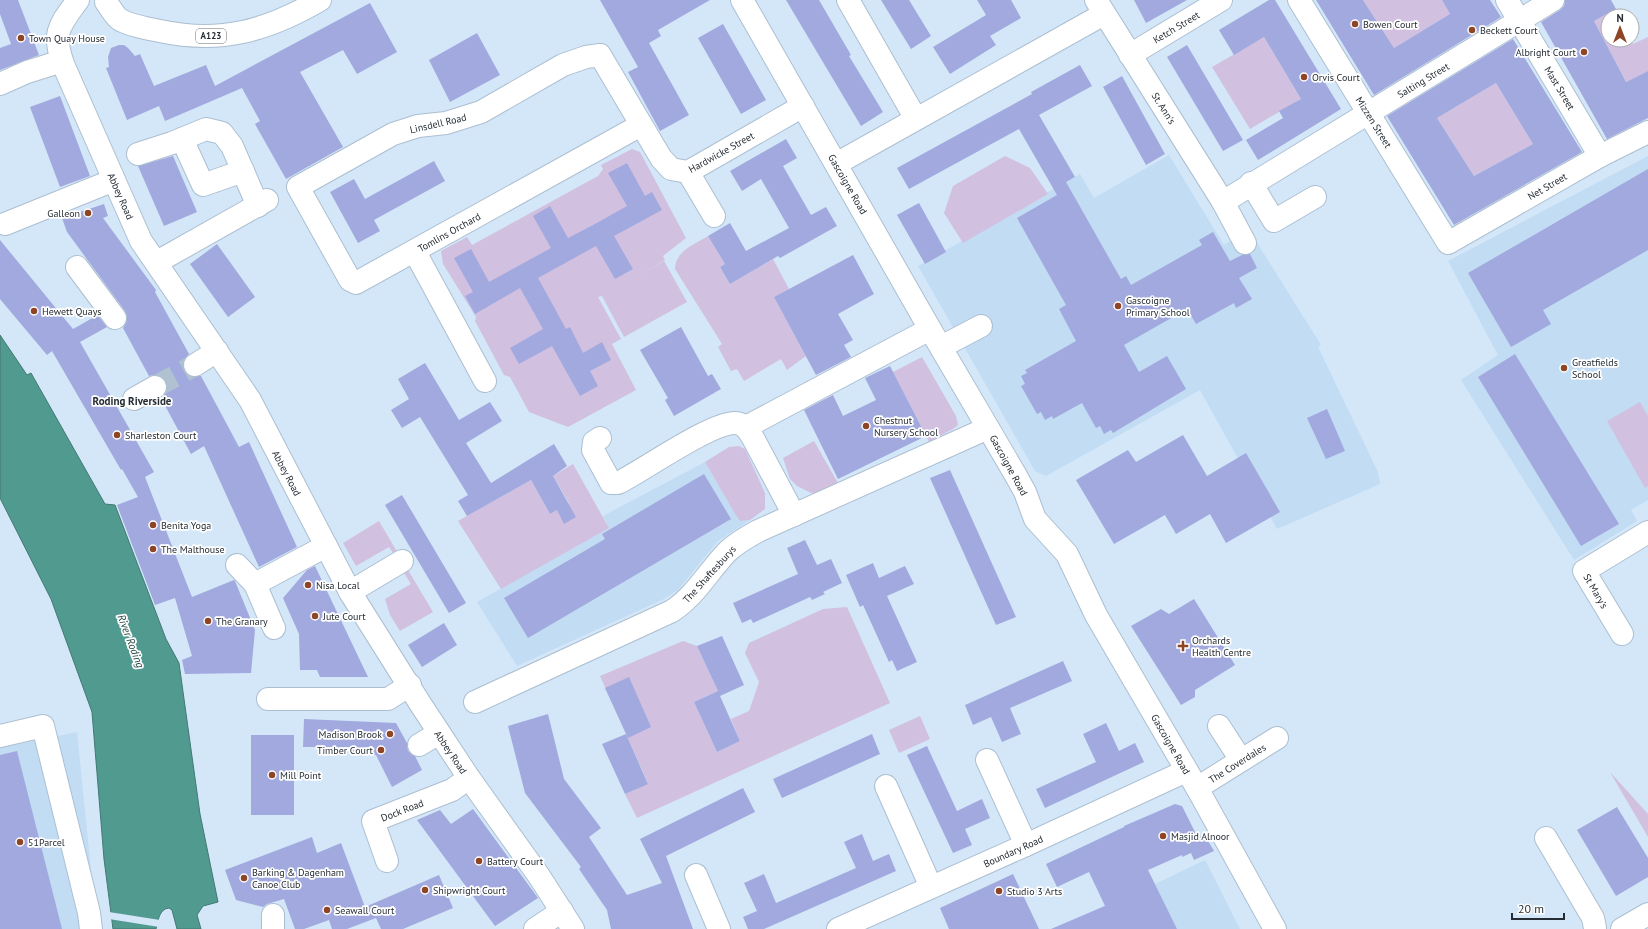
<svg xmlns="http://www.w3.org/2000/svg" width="1648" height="929" font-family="'PT Sans',sans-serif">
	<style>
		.built { fill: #c2dcf3 }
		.green { fill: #d2c0e1 }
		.water { fill: #509a90; stroke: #437974 }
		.pier { fill: #d3e7f9 }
		.building { fill: #a1a9de; fill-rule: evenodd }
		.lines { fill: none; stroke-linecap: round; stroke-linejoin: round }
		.minor-tunnel { stroke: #b0c2d1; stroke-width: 22; stroke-dasharray: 22 11; stroke-linecap: butt }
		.minor-casing { stroke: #acbfd1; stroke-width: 24 }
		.major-casing { stroke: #acbfd1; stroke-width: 24 }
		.minor { stroke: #fff; stroke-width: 22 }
		.major { stroke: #fff; stroke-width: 22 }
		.poi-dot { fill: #8e4526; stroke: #fff; stroke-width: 1.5 }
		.labels { text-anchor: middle; stroke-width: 3.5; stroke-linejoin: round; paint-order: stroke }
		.shield { fill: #fff; stroke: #666b70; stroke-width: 1 }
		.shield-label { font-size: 9px; font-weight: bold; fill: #252c33 }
		.poi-label { font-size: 10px; fill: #252c33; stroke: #fff; text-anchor: start }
		.street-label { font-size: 10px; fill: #252c33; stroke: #fff }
		.neighbourhood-label { font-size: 11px; font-weight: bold; fill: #252c33; stroke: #fff }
		.water-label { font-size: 11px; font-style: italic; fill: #1b3f3a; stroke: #fff }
	</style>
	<rect width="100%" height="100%" fill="#d3e7f9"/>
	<g class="built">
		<polygon points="1169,155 1224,245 1249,230 1321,345 1318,347 1378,472 1380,484 1277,529 1200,390 1046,476 1035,471 918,266 1080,174 1094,198"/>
		<polygon points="1648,156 1648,500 1631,510 1637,521 1574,560 1461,380 1498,355 1448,261"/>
		<polygon points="705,462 735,514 740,521 750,520 718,541 678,590 664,599 517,666 477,602 609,528 603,516"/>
		<polygon points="77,732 97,929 0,929 0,748"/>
		<polygon points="1205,860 1240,929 1051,929 1155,884"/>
	</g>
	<g class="green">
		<polygon points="1363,0 1442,0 1450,14 1394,48"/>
		<polygon points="1616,9 1620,16 1608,16 1608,40 1631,40 1633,44 1648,37 1648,71 1626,82 1594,21"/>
		<polygon points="1264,37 1301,99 1250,129 1212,67"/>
		<polygon points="1496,83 1533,144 1474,176 1437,118"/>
		<polygon points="632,149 640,152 686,238 663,256 665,260 637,276 664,261 687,302 624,337 602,296 598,297 621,339 612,344 636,390 568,427 529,412 510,377 504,375 475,321 476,317 443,264 441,251 467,237 472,245 598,176 603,169 601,165"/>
		<polygon points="1005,156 1030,168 1048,194 963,243 944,213 953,186"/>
		<path d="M708,236L725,264L720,267L730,284L773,259L789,289L774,297L806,356L787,370L781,359L744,381L737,369L731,371L718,347L722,344L675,269C675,251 695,244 708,236Z"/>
		<polygon points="922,357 956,416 958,425 953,429 929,442 893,372"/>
		<polygon points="1640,402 1648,416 1648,486 1645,488 1607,421"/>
		<polygon points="814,441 838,483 823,493 811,493 797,486 790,479 783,458"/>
		<polygon points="739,446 745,449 765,493 765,509 750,520 740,521 735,514 705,462 729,447"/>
		<polygon points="573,464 609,528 501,589 458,521 531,480 550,514 569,503 553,476"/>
		<polygon points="379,521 399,555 396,557 389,547 356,566 343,543"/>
		<polygon points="408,570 433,612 400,631 390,615 385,599 411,584 404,573"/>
		<polygon points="847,607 890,703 637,818 625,794 648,783 600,676 683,641 697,646 718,691 694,702 717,752 740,741 731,719 749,711 759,682 745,653 749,643 823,609"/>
		<polygon points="920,716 930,739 899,753 889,730"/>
		<polygon points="1610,772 1648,814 1648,837"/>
	</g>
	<path class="water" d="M0,335L27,375L31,373L105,504L115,505L166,639L179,663L200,814L218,902L203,906L197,915L201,929H177L172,910L169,908C159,909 158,921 156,929H113L104,859L92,712L51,599L0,498Z"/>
	<polygon class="pier" points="109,912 160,920 159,927 109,919"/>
	<g class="building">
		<polygon points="0,0 18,0 39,55 0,70 0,48 11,44 0,14"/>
		<polygon points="600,0 710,0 658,30 661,36 649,43 689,115 660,131 628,72 638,67"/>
		<polygon points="786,0 819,0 851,55 849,56 883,112 861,126"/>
		<polygon points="881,0 909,0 931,36 911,49"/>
		<polygon points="977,0 1011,0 1021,18 990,36 996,45 950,74 933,47 986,15"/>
		<polygon points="1134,0 1187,0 1146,23"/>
		<polygon points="1269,0 1275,0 1341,109 1258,160 1246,140 1283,118 1279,111 1301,99 1264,37 1234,55 1219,30"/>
		<polygon points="1316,0 1363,0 1394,48 1450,14 1442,0 1490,0 1501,17 1374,95"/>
		<polygon points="1565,0 1611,0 1616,9 1594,21 1626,82 1648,71 1648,118 1607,139 1541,22 1560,10 1564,6"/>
		<polygon points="370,3 397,52 357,74 343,50 300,72 343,147 286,179 255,124 260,121 242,88 165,121 159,106 127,120 106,68 109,67 108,57 111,48 119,45 124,45 128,48 135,56 140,54 154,86 206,65 215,86"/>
		<polygon points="723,24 766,100 741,114 698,38"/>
		<polygon points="477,33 500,75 450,102 429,60"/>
		<path d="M1513,39L1582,152L1454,225L1387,116ZM1496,83L1533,144L1474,176L1437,118Z"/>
		<polygon points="1187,45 1243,140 1223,151 1167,57"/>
		<polygon points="1080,65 1092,86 1039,115 1075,177 1066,182 1121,279 1126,276 1131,285 1202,245 1199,240 1213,232 1230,261 1242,255 1250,254 1257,268 1239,278 1252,299 1236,308 1234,303 1196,324 1187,309 1124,345 1139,372 1167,356 1186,389 1113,433 1111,430 1104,434 1100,426 1096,428 1082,403 1053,419 1052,416 1045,420 1041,412 1037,414 1021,386 1025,384 1021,376 1027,373 1025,370 1076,341 1059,309 1066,305 1017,218 1057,195 1019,129 909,189 897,168 1032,94 1031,92"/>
		<polygon points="1122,76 1165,154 1146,165 1103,87"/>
		<polygon points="60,96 90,176 60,187 30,107"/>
		<polygon points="786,139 797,158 783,166 811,215 826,207 837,226 780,258 778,256 730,284 720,267 725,264 708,236 730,223 746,251 789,228 761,179 742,191 730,171"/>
		<polygon points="173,156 197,212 164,226 138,166"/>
		<polygon points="434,161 445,181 374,220 380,231 358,243 330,192 354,179 365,199"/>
		<polygon points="627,163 645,196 652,192 662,210 614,236 633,269 615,279 596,246 538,278 566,329 570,327 583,353 602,342 611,360 590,371 598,386 580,396 552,346 519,364 510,348 543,329 520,288 475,314 465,296 473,292 454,258 471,249 489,282 551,248 533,216 550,206 568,238 595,224 627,206 608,173"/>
		<polygon points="1648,169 1648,250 1543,310 1551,324 1511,347 1468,273"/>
		<polygon points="919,203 946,252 925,264 897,215"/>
		<polygon points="104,204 108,216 103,218 156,290 155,292 189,354 184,360 183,366 184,371 190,376 201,376 239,447 249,442 297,547 259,567 204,446 191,454 161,398 166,393 167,387 166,381 161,376 155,375 149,376 123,328 126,323 127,317 125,311 67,232 62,218"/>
		<polygon points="0,240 73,329 96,316 95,312 107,327 80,342 154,472 145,477 192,597 234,580 235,581 255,630 251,673 185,674 182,660 192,656 175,598 155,605 117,505 138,497 122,469 121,470 52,351 47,355 0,299"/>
		<polygon points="217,244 255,297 228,317 190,264"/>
		<polygon points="853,255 874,294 838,314 853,340 844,345 851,357 816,375 774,297"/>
		<polygon points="681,327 708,376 712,374 721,389 674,416 665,400 668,398 640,350"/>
		<polygon points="1515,354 1619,524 1581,546 1478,377"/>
		<polygon points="425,363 459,420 490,402 502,421 466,443 491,483 554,444 567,466 553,476 576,517 564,524 557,510 550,514 531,480 467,516 458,501 468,495 420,417 402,428 391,410 409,399 398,379"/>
		<polygon points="890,366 926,436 838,479 804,410 833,395 843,416 876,400 865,378"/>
		<polygon points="1327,409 1345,451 1326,459 1307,418"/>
		<polygon points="1183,435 1207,476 1246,453 1280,512 1226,543 1210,514 1176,534 1165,515 1114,544 1076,480 1128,450 1136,462"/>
		<polygon points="950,470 1016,617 996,625 930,478"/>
		<polygon points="704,474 731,519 528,638 504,598 605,539 602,534"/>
		<polygon points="402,495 466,603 449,613 385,505"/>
		<polygon points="805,540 817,565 831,559 842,583 823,592 825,594 812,600 810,597 753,623 751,619 742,623 733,603 798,574 787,548"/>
		<polygon points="873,563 879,578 905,566 914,584 887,596 917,662 897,671 892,660 889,662 863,605 860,607 846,575"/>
		<polygon points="315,566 368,677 320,677 317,670 300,670 299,634 283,598 307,570"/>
		<polygon points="1194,599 1235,665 1195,690 1195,697 1181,705 1131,626 1161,609 1169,614"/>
		<polygon points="444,623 457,645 422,667 408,645"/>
		<polygon points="722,636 744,685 720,696 740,741 717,752 694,702 718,691 697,646"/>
		<polygon points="1063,661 1072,681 1010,708 1021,734 1002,742 991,717 973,725 965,705"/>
		<polygon points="629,677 651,727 628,738 605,688"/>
		<polygon points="548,714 564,779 601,828 589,837 627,895 662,883 640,839 743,788 755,812 666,856 693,929 611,929 607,910 579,869 581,867 525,793 508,726"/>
		<polygon points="304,719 396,723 407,743 408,751 415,756 422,770 392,787 376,755 350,753 350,747 303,747"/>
		<polygon points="1106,723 1119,751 1135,743 1144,762 1045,808 1036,789 1096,762 1083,734"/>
		<polygon points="626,734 648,784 625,794 602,744"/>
		<polygon points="872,734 880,754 782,798 773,779"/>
		<rect x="251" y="735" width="43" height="80"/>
		<polygon points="927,746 957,811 982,799 990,818 965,829 972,845 953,853 907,755"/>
		<polygon points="17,751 62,929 0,929 0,755"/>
		<polygon points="1175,804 1182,806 1198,838 1204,834 1214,851 1194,860 1191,853 1182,857 1182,855 1148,870 1177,929 1051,929 1105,906 1089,872 1057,887 1046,864 1124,827 1124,826"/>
		<polygon points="1617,807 1648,858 1648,877 1616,896 1577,830"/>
		<polygon points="473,809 538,898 495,926 417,820 440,810 451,824"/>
		<polygon points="862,834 873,861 889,854 896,871 764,929 748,929 743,917 757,911 744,883 764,874 776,903 856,868 844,842"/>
		<polygon points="312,837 317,853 341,843 365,907 439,875 453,908 403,929 381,929 376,918 347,929 332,929 329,920 304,929 295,929 284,899 267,904 263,907 236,900 225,870"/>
		<polygon points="1013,874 1039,929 949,929 940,908"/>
	</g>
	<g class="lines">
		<polyline class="minor-tunnel" points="155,387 195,365"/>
		<defs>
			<g id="minor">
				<path d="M78,0C59,26 52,32 63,64L141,241L250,400L350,592L421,705L469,778L539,876L573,929"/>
				<polyline points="742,0 930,329 1015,474 1025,492 1035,519 1067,554 1096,615 1197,788 1275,929"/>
				<polyline points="848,0 916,119"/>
				<polyline points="1096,0 1223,202 1245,243"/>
				<polyline points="1299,0 1448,243 1600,156 1648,132"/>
				<polyline points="1507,0 1600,156"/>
				<polyline points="1130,55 1221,0"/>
				<polyline points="0,84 27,72 62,61"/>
				<polyline points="641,125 356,283 350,280 298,187 393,134 418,126 446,123 481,112 563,65 586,57 600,55 661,158 671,169 688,172 803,106"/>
				<polyline points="182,139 203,185 243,171"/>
				<polyline points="138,154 172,143 206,129 222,133 232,146 258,206"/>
				<polyline points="836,164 1104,14"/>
				<polyline points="688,172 714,216"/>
				<polyline points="1251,183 1274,221 1315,197"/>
				<polyline points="1223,202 1553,0"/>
				<polyline points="5,224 114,180"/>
				<polyline points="415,252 485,381"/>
				<polyline points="157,262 267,200"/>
				<polyline points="77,267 115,318"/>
				<polyline points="941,347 981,326"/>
				<polyline points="195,365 217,351"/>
				<polyline points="134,399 155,387"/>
				<polyline points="746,427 930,329"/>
				<path d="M600,438L594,442L593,450L611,483H618C644,470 710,423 735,423C744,423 749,431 753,438L794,515"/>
				<polyline points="237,565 255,584"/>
				<polyline points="350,592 402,561"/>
				<polyline points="274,628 255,584 326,546"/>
				<polyline points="1622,634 1584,571 1648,532"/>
				<polyline points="268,699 388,699 410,685"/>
				<path d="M475,702L672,611C695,596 708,572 727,552C736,543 747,537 758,531L988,428"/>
				<polyline points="1219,726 1241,760"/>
				<polyline points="0,736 43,726 89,913 91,929"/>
				<polyline points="419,745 439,733"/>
				<polyline points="987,760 1026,845"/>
				<polyline points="886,786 931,887"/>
				<polyline points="1197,788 1277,738"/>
				<polyline points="1546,838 1593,918 1595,928"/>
				<polyline points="387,861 373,821 452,790 469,778"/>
				<polyline points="696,875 719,929"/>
				<polyline points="273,915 273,929"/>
				<polyline points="535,929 562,911"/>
				<polyline points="838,929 1026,845 1186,771"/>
				<polyline points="1622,929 1648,914"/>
			</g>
			<path id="major" d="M106,2C110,7 114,15 119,19C128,25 149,29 160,31C220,44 267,31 320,0"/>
		</defs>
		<use href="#minor" class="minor-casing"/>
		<use href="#major" class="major-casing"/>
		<use href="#minor" class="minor"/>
		<use href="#major" class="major"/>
	</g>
	<g class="poi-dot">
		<circle cx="1355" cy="24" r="4"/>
		<circle cx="1472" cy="30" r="4"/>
		<circle cx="21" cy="38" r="4"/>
		<circle cx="1584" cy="52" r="4"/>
		<circle cx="1304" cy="77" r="4"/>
		<circle cx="88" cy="213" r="4"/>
		<circle cx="1118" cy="306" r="4"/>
		<circle cx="34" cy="311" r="4"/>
		<circle cx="1564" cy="368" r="4"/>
		<circle cx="866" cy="426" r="4"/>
		<circle cx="117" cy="435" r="4"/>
		<circle cx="153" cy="525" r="4"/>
		<circle cx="153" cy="549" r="4"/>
		<circle cx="308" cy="585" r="4"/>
		<circle cx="315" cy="616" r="4"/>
		<circle cx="208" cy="621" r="4"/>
		<path d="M1181 640h4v4h4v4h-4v4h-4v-4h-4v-4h4z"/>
		<circle cx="390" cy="734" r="4"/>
		<circle cx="381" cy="750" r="4"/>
		<circle cx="272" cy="775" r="4"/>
		<circle cx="1163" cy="836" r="4"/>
		<circle cx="20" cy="842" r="4"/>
		<circle cx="479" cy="861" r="4"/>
		<circle cx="244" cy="878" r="4"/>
		<circle cx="425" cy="890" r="4"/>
		<circle cx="999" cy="891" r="4"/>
		<circle cx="327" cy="910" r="4"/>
	</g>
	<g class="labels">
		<rect class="shield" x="196" y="29" width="30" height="14" rx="3"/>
		<g class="shield-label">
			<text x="211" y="39">A123</text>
		</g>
		<g class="poi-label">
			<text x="1363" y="28">Bowen Court</text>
			<text x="1480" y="34">Beckett Court</text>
			<text x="29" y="42">Town Quay House</text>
			<text x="1576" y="56" text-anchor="end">Albright Court</text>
			<text x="1312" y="81">Orvis Court</text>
			<text x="80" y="217" text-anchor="end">Galleon</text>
			<text x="1126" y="304">Gascoigne<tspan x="1126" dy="12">Primary School</tspan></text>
			<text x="42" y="315">Hewett Quays</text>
			<text x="1572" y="366">Greatfields<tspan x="1572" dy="12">School</tspan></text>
			<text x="874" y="424">Chestnut<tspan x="874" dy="12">Nursery School</tspan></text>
			<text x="125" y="439">Sharleston Court</text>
			<text x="161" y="529">Benita Yoga</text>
			<text x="161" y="553">The Malthouse</text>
			<text x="316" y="589">Nisa Local</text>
			<text x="323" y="620">Jute Court</text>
			<text x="216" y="625">The Granary</text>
			<text x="1192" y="644">Orchards<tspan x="1192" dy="12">Health Centre</tspan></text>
			<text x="382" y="738" text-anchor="end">Madison Brook</text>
			<text x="373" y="754" text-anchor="end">Timber Court</text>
			<text x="280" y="779">Mill Point</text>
			<text x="1171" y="840">Masjid Alnoor</text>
			<text x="28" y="846">51Parcel</text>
			<text x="487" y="865">Battery Court</text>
			<text x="252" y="876">Barking &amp; Dagenham<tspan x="252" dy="12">Canoe Club</tspan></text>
			<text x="433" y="894">Shipwright Court</text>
			<text x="1007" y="895">Studio 3 Arts</text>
			<text x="335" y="914">Seawall Court</text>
		</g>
		<g class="street-label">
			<text transform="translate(1176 27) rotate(-31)" y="4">Ketch Street</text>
			<text transform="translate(1423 80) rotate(-31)" y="4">Salting Street</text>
			<text transform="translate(1560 88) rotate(59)" y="4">Mast Street</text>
			<text transform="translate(1164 108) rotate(58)" y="4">St. Ann's</text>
			<text transform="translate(1374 122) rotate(58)" y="4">Mizzen Street</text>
			<text transform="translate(438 123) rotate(-13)" y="4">Linsdell Road</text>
			<text transform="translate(721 152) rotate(-29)" y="4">Hardwicke Street</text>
			<text transform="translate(848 184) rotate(60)" y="4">Gascoigne Road</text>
			<text transform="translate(1547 186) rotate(-30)" y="4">Net Street</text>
			<text transform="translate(121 196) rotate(66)" y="4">Abbey Road</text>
			<text transform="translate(449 232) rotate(-29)" y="4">Tomlins Orchard</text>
			<text transform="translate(1009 465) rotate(61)" y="4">Gascoigne Road</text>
			<text transform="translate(287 473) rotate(62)" y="4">Abbey Road</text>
			<text transform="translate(709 574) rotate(-48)" y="4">The Shaftesburys</text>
			<text transform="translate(1596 591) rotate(60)" y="4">St Mary's</text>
			<text transform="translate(1171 744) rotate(60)" y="4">Gascoigne Road</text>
			<text transform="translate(451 752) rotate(56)" y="4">Abbey Road</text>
			<text transform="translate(1237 763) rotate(-32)" y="4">The Coverdales</text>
			<text transform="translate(402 810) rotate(-21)" y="4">Dock Road</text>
			<text transform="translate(1013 851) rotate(-24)" y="4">Boundary Road</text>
		</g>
		<g class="neighbourhood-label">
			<text x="132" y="405">Roding Riverside</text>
		</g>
		<g class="water-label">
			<text transform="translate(131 641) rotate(69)" y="4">River Roding</text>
		</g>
	</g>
	<g transform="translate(1620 28)"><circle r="19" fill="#ffffff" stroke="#a8abad"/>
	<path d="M0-3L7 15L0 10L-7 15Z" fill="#8e4526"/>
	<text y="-6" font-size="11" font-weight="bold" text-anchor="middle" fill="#252c33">N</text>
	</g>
	<path d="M1512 913v6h52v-6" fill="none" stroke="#252c33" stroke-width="2"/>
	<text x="1518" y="913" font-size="12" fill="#252c33" stroke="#ffffff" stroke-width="3" paint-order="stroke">20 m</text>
</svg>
